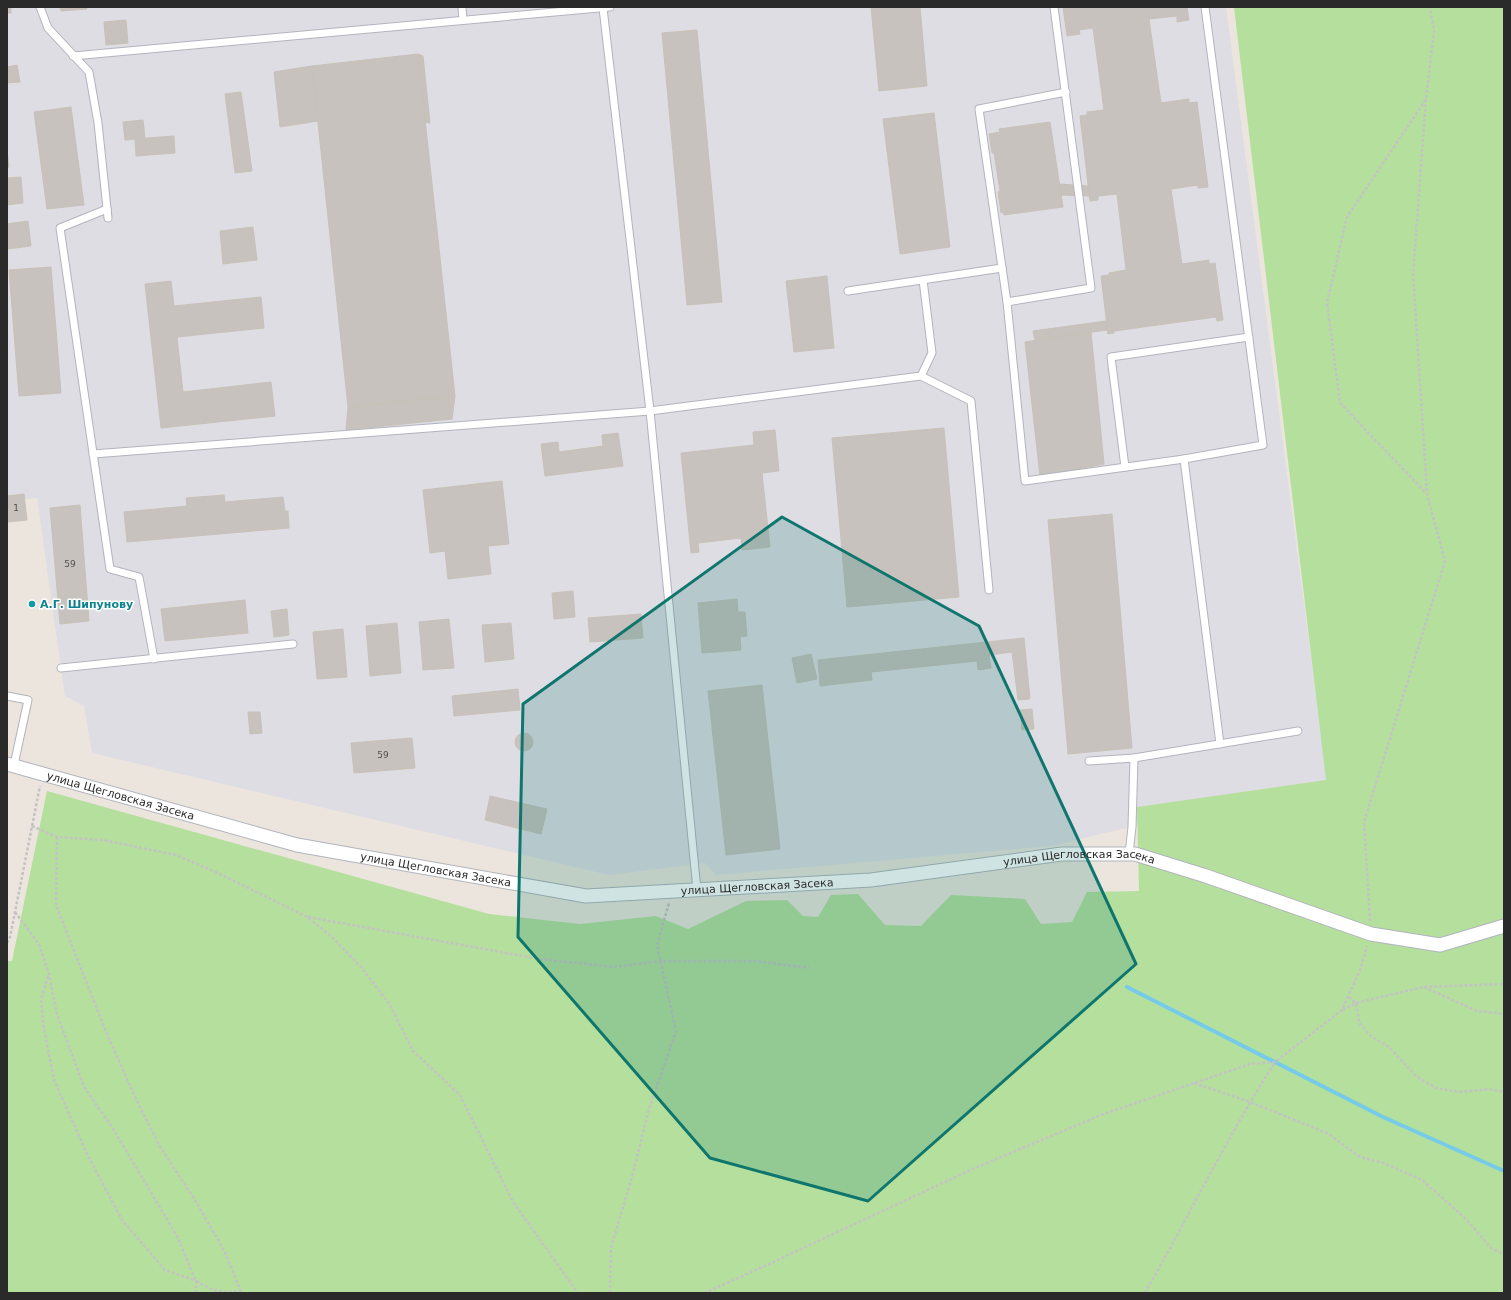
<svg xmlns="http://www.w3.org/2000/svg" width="1511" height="1300" font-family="'DejaVu Sans',sans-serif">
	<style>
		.industrial { fill: #dfdde4 }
		.green { fill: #b5df9d }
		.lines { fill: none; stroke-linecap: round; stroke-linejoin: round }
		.stream { stroke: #76cce8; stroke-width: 4 }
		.building { fill: #c7c2bd; stroke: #c7c1b7 }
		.lane-casing { stroke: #b1b4bd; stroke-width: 9 }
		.street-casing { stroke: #b1b4bd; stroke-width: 15 }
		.path { stroke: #c3c3c3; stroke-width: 2.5; stroke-dasharray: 3 2; stroke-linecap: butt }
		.lane { stroke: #fff; stroke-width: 7 }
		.street { stroke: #fff; stroke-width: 13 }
		.marked { fill: #0f766e; fill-opacity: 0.2; stroke: #0f766e; stroke-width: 3; stroke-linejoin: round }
		.culture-dot { fill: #0f9aa8; stroke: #fff; stroke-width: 1.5 }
		.labels { text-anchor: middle; stroke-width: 3; stroke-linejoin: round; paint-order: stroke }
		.number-label { font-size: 9px; fill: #51504f }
		.culture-label { font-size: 11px; font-weight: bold; fill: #0d838f; stroke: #fff; text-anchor: start }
		.street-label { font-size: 11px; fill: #2a2a2a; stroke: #fff }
	</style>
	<rect width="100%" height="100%" fill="#ece5dd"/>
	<polygon class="industrial" points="7,7 1226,7 1327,780 1051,846 716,875 705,863 609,875 92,753 84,706 65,696 37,498 7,501"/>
	<polygon class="green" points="1234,7 1504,7 1504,1293 7,1293 7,961 12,961 47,791 489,914 580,924 656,916 688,929 746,901 787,900 803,916 818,917 831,895 858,894 885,925 921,926 951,895 1025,899 1041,924 1072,922 1087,892 1139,891 1137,807 1326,780"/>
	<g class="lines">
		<polyline class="stream" points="1127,987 1383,1117 1504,1171"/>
	</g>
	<g class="building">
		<rect x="7" y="7" width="4" height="6"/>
		<polygon points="60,7 86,7 87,9 61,11"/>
		<polygon points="871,7 920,7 927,86 879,91"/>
		<polygon points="1063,7 1187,7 1189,20 1177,22 1177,16 1149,19 1161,103 1189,99 1189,103 1197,102 1208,187 1198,188 1198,185 1171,189 1182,264 1209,260 1209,264 1215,263 1223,320 1217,321 1216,317 1114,331 1114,333 1108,334 1101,276 1109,275 1109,273 1126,270 1117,194 1098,196 1098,200 1090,201 1080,116 1087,115 1087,112 1104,110 1093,28 1079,30 1080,34 1067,36"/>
		<polygon points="126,20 128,43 106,45 104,22"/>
		<polygon points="697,30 722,302 687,305 662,33"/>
		<polygon points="418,54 423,56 430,123 425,122"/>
		<polygon points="418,54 455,396 348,407 312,66"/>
		<polygon points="17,65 20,82 7,83 7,67"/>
		<polygon points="312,66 318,121 280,127 274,72"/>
		<polygon points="241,92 252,171 235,173 225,94"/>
		<polygon points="71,107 84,205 47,209 34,112"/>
		<polygon points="934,113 950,247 900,254 883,119"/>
		<polygon points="143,120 145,138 125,140 123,122"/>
		<polygon points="1050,122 1063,207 1004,215 1003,212 1001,213 998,192 1000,191 994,153 992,153 989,134 1000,132 999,129"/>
		<polygon points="174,136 175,153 136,156 135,139"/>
		<polygon points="7,149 9,167 7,168"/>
		<polygon points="21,177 23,203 7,205 7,178"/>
		<polygon points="1059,184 1088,186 1089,196 1061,195"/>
		<polygon points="28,221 31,246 7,249 7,224"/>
		<polygon points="253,227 257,260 223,264 220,231"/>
		<polygon points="51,267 61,393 19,396 9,270"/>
		<polygon points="827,276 834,348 794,352 786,281"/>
		<polygon points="171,281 174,306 261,297 264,328 177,337 183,392 271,382 275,416 161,428 145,284"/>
		<polygon points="1106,321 1107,330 1035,340 1033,331"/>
		<polygon points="1091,332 1104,464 1040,476 1025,342"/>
		<polygon points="455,396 452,419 346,430 348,407"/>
		<polygon points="944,428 959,597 847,607 832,438"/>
		<polygon points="775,430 779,471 762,473 770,547 742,550 741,538 698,543 699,552 691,553 681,453 754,445 753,432"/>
		<polygon points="618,433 623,466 545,476 541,444 558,442 559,452 603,446 602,435"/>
		<polygon points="502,481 509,544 488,546 491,574 448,579 445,551 430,553 423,490"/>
		<polygon points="24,494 27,520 7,522 7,496"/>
		<polygon points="224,495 225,502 283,497 285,511 288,511 289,528 127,542 124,512 187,506 186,498"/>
		<polygon points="80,505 89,621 60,624 50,508"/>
		<polygon points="1112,514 1132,748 1068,754 1048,520"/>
		<polygon points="573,591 575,617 554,619 552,593"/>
		<polygon points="737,599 738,612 745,612 747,636 740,637 741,650 702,653 698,603"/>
		<polygon points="245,600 248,633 165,641 161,609"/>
		<polygon points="287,609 289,635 274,637 271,611"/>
		<polygon points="641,614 643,638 590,642 588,618"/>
		<polygon points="449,619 454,668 423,670 419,622"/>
		<polygon points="397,623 401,673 370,676 366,626"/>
		<polygon points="511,623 514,659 485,662 482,625"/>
		<polygon points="343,629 347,677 317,679 313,632"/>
		<polygon points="1024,638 1030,699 1018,700 1012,652 989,655 991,668 978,670 977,661 871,672 872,680 820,686 818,660"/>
		<polygon points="811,654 817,679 797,683 792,658"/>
		<polygon points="762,685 780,849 726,855 708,691"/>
		<polygon points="518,689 520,710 454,716 452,696"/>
		<polygon points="1032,709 1034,729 1022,730 1020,710"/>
		<polygon points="248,712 260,712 262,733 250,734"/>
		<circle cx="524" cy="742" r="9"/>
		<polygon points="412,738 415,768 354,773 351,743"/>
		<polygon points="490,796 547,809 541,834 485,820"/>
	</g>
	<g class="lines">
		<defs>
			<g id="lane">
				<polyline points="40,7 48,28 89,72 98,123 108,218"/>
				<polyline points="462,7 463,20"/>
				<polyline points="1205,7 1263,445 1184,459 1220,744"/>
				<polyline points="603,8 650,411 697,890"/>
				<polyline points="73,56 610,7"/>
				<polyline points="1066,92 979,109 1007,302 1025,481 1184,459"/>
				<polyline points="107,209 60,228 110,569 139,577 154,659"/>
				<polyline points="848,291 1002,268"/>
				<polyline points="1007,302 1091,288 1054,7"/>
				<polyline points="921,376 932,353 923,280"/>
				<polyline points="93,454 650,411 921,376 971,401 989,590"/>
				<polyline points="1125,467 1111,357 1249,337"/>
				<polyline points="61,668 293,644"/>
				<polyline points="7,696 28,700 14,765"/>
				<polyline points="1089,761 1134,758 1298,731"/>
				<polyline points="1129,854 1132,827 1134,758"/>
			</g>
			<g id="street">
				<path id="s1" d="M7,764L297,845L586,896L871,880L1062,854H1135L1206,876L1371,934L1440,945L1504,926"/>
			</g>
		</defs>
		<use href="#lane" class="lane-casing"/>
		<use href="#street" class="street-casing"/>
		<g class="path">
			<polyline points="1426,99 1413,274 1427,493"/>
			<polyline points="32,826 57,837 103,840 176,855 218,873 307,917 330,935 361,967 390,1005 413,1051 460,1095 513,1202 578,1293"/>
			<polyline points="57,837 56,905 104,1027 134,1095 159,1145 193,1197 224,1250 241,1291"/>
			<polyline points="15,912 39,944 49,974 57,1014 84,1087 112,1127 177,1236 196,1281 213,1290 226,1292 239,1291 242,1293"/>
			<polyline points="308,917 539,959 615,967 660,961 755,961 809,968"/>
			<polyline points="1370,921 1364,822 1445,561 1427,494 1340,403 1327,303 1347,217 1426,99 1434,31 1430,7"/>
			<polyline points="7,943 10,937 15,912 40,786"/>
			<polyline points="48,976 41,1000 44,1029 54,1080 88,1156 122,1220 165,1270 196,1281 196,1293"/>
			<polyline points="1424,987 1477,1011 1504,1014"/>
			<polyline points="1349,997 1356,1003 1359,1023 1372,1037 1389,1047 1417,1077 1436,1088 1460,1092 1490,1089 1504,1092"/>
			<polyline points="1343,1010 1356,1003 1423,987 1504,984"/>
			<polyline points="1194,1083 1250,1102 1327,1133 1360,1157 1384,1163 1422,1180 1466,1219 1492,1249 1504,1254"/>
			<polyline points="610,1293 611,1248 632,1177 649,1109 676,1031 657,945 669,903"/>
			<polyline points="704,1293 743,1276 975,1168 1101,1115 1250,1064 1275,1062 1342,1010 1360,970 1367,946"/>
			<path d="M1145,1293C1189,1216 1227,1137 1275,1062"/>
		</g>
		<use href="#lane" class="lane"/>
		<use href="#street" class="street"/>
	</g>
	<path class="marked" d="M782,517L979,626L1136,964L868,1201L710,1158L518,937L523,704Z"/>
	<circle class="culture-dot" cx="32" cy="604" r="4"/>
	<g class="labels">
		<g class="number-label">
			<text x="16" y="511">1</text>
			<text x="70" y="567">59</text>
			<text x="383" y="758">59</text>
		</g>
		<g class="culture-label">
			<text x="40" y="608">А.Г. Шипунову</text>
		</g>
		<g class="street-label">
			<text dy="4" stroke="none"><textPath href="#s1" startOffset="118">улица Щегловская Засека</textPath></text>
			<text dy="4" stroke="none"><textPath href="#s1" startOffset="1090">улица Щегловская Засека</textPath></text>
			<text dy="4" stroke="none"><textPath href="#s1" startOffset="442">улица Щегловская Засека</textPath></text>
			<text dy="4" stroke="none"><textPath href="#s1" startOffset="766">улица Щегловская Засека</textPath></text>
		</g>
	</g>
	<rect width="1511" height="1300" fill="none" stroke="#2a2a2a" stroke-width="16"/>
</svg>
